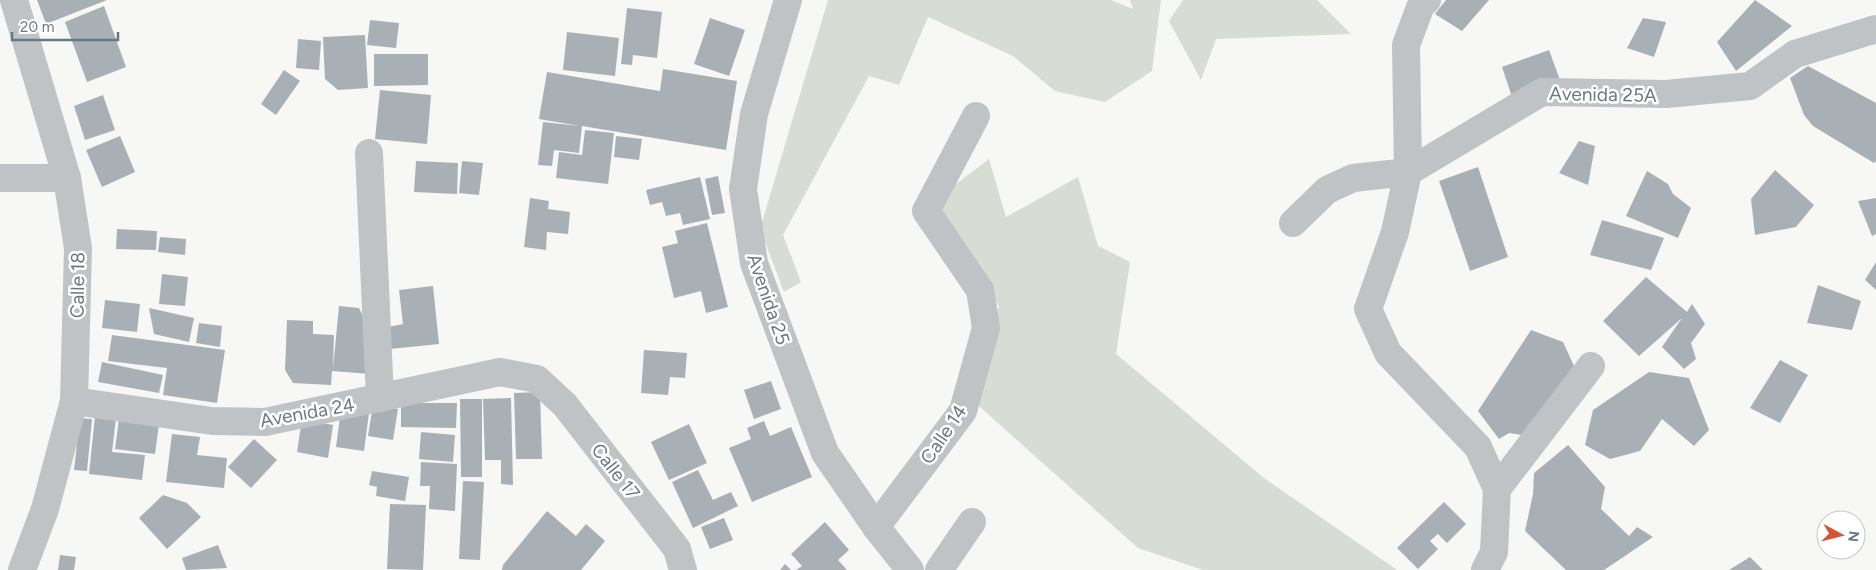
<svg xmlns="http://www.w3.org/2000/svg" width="1876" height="570" font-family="Figtree,sans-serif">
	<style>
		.green { fill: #d7dcd4 }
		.building { fill: #a9b0b5 }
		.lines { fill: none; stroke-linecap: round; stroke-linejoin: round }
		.minor { stroke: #bfc3c6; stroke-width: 28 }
		.labels { text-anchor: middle; stroke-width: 5; stroke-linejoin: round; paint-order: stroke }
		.street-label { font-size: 19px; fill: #697983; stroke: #fff }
	</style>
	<rect width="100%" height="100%" fill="#f7f7f5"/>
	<g class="green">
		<polygon points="828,0 1111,0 1133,9 1130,0 1161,0 1152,71 1105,102 1055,91 1013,56 928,17 899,85 869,76 783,235 801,282 784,292 760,229"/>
		<polygon points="1183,0 1317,0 1351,34 1216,39 1201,80 1169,21"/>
		<polygon points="989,159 1006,217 1078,177 1098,246 1130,262 1116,354 1264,478 1397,570 1203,570 1138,548 971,399 999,306 952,240 931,203"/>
	</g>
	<g class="building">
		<polygon points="37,0 107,0 46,24"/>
		<polygon points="1446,0 1489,0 1462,31 1435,14"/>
		<polygon points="1755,0 1792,26 1736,71 1717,42"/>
		<polygon points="104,6 126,67 87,82 65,22"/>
		<polygon points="627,8 662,12 657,58 633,55 632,65 621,64"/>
		<polygon points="710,18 745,30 729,76 694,64"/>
		<polygon points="1643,18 1666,22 1654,57 1627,48"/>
		<polygon points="370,20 399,23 396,48 367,45"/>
		<polygon points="567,32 619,38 615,76 563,70"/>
		<polygon points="365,35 368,88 338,90 325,79 323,37"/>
		<polygon points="298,39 321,41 319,70 296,68"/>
		<polygon points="1549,50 1560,80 1512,97 1502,67"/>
		<polygon points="374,54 428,54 428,85 374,86"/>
		<polygon points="1808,66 1876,103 1876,161 1874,163 1813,126 1804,115 1790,78"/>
		<polygon points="663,69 737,81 726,150 582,126 579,153 554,150 552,166 538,165 543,122 580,126 539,119 547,72 660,91"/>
		<polygon points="284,70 300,81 276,115 261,104"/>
		<polygon points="380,90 431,95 427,144 375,139"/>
		<polygon points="103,95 115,130 85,140 74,106"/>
		<polygon points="585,130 614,133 608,184 556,178 559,152 582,155"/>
		<polygon points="120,136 135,172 102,187 86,150"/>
		<polygon points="616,136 642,139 639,160 614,157"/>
		<polygon points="1579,141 1595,146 1588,185 1559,173"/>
		<polygon points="416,161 458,163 457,194 414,192"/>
		<polygon points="462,161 483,163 479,195 459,193"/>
		<polygon points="1478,167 1508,257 1470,271 1439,181"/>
		<polygon points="1775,170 1814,205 1796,227 1755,235 1751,199"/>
		<polygon points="1647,171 1668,184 1673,194 1691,208 1678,238 1626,216"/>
		<polygon points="718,176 725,213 712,215 705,179"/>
		<polygon points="700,177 710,219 683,225 680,213 666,216 662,202 650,205 646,190"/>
		<polygon points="530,198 549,201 548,209 570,212 568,234 547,232 546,250 524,247"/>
		<polygon points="1876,198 1876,234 1872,236 1858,201"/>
		<polygon points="1602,220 1664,238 1651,270 1590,255"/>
		<polygon points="707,223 728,307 706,313 701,291 674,298 662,247 678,243 675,231"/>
		<polygon points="117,229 157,231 156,250 116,249"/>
		<polygon points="160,237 186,239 185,255 158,252"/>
		<polygon points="1876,262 1876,290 1865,280"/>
		<polygon points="162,274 188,277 185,306 159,304"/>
		<polygon points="1646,277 1687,312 1692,304 1705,324 1691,343 1696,359 1684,369 1662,347 1682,318 1639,356 1603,321"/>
		<polygon points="1818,285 1861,301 1852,330 1807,323"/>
		<polygon points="433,286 439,344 390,349 388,327 403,324 399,290"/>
		<polygon points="105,300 140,304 137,332 102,328"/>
		<polygon points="339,306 359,308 373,337 370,374 332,371 331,385 293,383 285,370 287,320 313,321 313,334 334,335 333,369"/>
		<polygon points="149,308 194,318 189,342 154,334"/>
		<polygon points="199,323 222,326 220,347 196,343"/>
		<polygon points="1531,330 1563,342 1575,368 1522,435 1509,433 1499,439 1478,411"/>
		<polygon points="112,335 225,350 217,403 163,395 167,368 108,361"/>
		<polygon points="644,350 687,353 685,378 670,377 668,395 641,393"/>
		<polygon points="1780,360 1808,375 1780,423 1750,408"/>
		<polygon points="102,362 163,375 159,393 98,382"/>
		<polygon points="1649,372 1689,378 1709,430 1694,446 1662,419 1640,451 1610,459 1585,445 1593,410"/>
		<polygon points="771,381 781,409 754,419 744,390"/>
		<polygon points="540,392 542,459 516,459 514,393"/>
		<polygon points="511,398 513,485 501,484 501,460 485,460 483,399"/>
		<polygon points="460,399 482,399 482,477 461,477"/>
		<polygon points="401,403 457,403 456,428 401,427"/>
		<polygon points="373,405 398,409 393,440 368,436"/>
		<polygon points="341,409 369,413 364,451 336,447"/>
		<polygon points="95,416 116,418 112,452 145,455 142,480 89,474"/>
		<polygon points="80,418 92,419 87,471 74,470"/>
		<polygon points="119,419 159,424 155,454 115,449"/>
		<polygon points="302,419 333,425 328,458 297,452"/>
		<polygon points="764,421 770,436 791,427 812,477 752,502 729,448 751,439 747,428"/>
		<polygon points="689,424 707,463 669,480 651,442"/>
		<polygon points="421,432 455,435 453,462 419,459"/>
		<polygon points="172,434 200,437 197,455 227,458 224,488 166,482"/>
		<polygon points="254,439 277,460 251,488 228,467"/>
		<polygon points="1568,445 1605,487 1601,509 1629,536 1637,527 1653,537 1604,570 1566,570 1525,531 1533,494 1534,473"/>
		<polygon points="421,462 457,464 455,511 429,509 430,486 420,486"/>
		<polygon points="698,470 713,500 731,492 738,506 693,528 672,482"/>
		<polygon points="372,471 409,477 405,501 376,496 377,487 369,485"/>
		<polygon points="463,481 484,482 480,560 459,559"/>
		<polygon points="163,495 187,503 201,517 167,549 139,518"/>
		<polygon points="1444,502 1466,524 1447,543 1438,534 1430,541 1438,549 1418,569 1397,548"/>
		<polygon points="390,504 426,505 423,570 387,569"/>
		<polygon points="547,511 576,536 586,524 605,541 581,570 502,570 503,565"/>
		<polygon points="724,518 733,540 710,549 701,527"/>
		<polygon points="825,522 849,550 838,560 847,570 796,570 802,566 791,554"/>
		<polygon points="218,545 227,568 186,570 182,558"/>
		<polygon points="60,555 76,557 74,570 58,570"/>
		<polygon points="1750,557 1763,570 1729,570"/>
		<polygon points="785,564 791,570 780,570"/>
	</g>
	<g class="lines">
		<g class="minor">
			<polyline points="14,0 67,178 78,248 74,401 45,509 22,570"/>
			<polyline points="788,0 754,114 743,189 754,263 825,453 876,527 910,570"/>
			<polyline points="1427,0 1421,5 1406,45 1408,172 1395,232 1368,309 1388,353 1478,447 1497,489 1494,552 1485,570"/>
			<polyline points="369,153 380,398"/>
			<polyline points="0,178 67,178"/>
			<polyline points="1293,223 1327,190 1353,178 1408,172 1542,92 1666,94 1750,86 1795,54 1876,29"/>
			<polyline points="74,401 212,421 265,422 500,372 537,379 565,405 677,549 683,570"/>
			<polyline points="1497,489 1591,366"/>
			<polyline points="876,527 963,411 986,328 980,290 926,211 976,116"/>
			<polyline points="939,570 972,522"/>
		</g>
	</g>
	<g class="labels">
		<g class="street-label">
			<text transform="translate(1603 94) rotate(1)" y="7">Avenida 25A</text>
			<text transform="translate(77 285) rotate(-89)" y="7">Calle 18</text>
			<text transform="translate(769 299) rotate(71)" y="7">Avenida 25</text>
			<text transform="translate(307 412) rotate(-10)" y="7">Avenida 24</text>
			<text transform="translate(943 434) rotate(-56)" y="7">Calle 14</text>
			<text transform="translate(616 471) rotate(52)" y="7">Calle 17</text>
		</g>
	</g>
	<g transform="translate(1841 535) rotate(97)"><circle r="24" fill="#ffffff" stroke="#c3c9cd"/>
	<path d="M0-4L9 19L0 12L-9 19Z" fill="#d45437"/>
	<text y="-8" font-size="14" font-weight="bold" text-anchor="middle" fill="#697983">N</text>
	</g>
	<path d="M12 32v8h106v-8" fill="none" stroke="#697983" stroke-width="2.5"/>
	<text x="20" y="32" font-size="15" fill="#697983" stroke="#ffffff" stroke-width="4" paint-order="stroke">20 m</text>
</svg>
